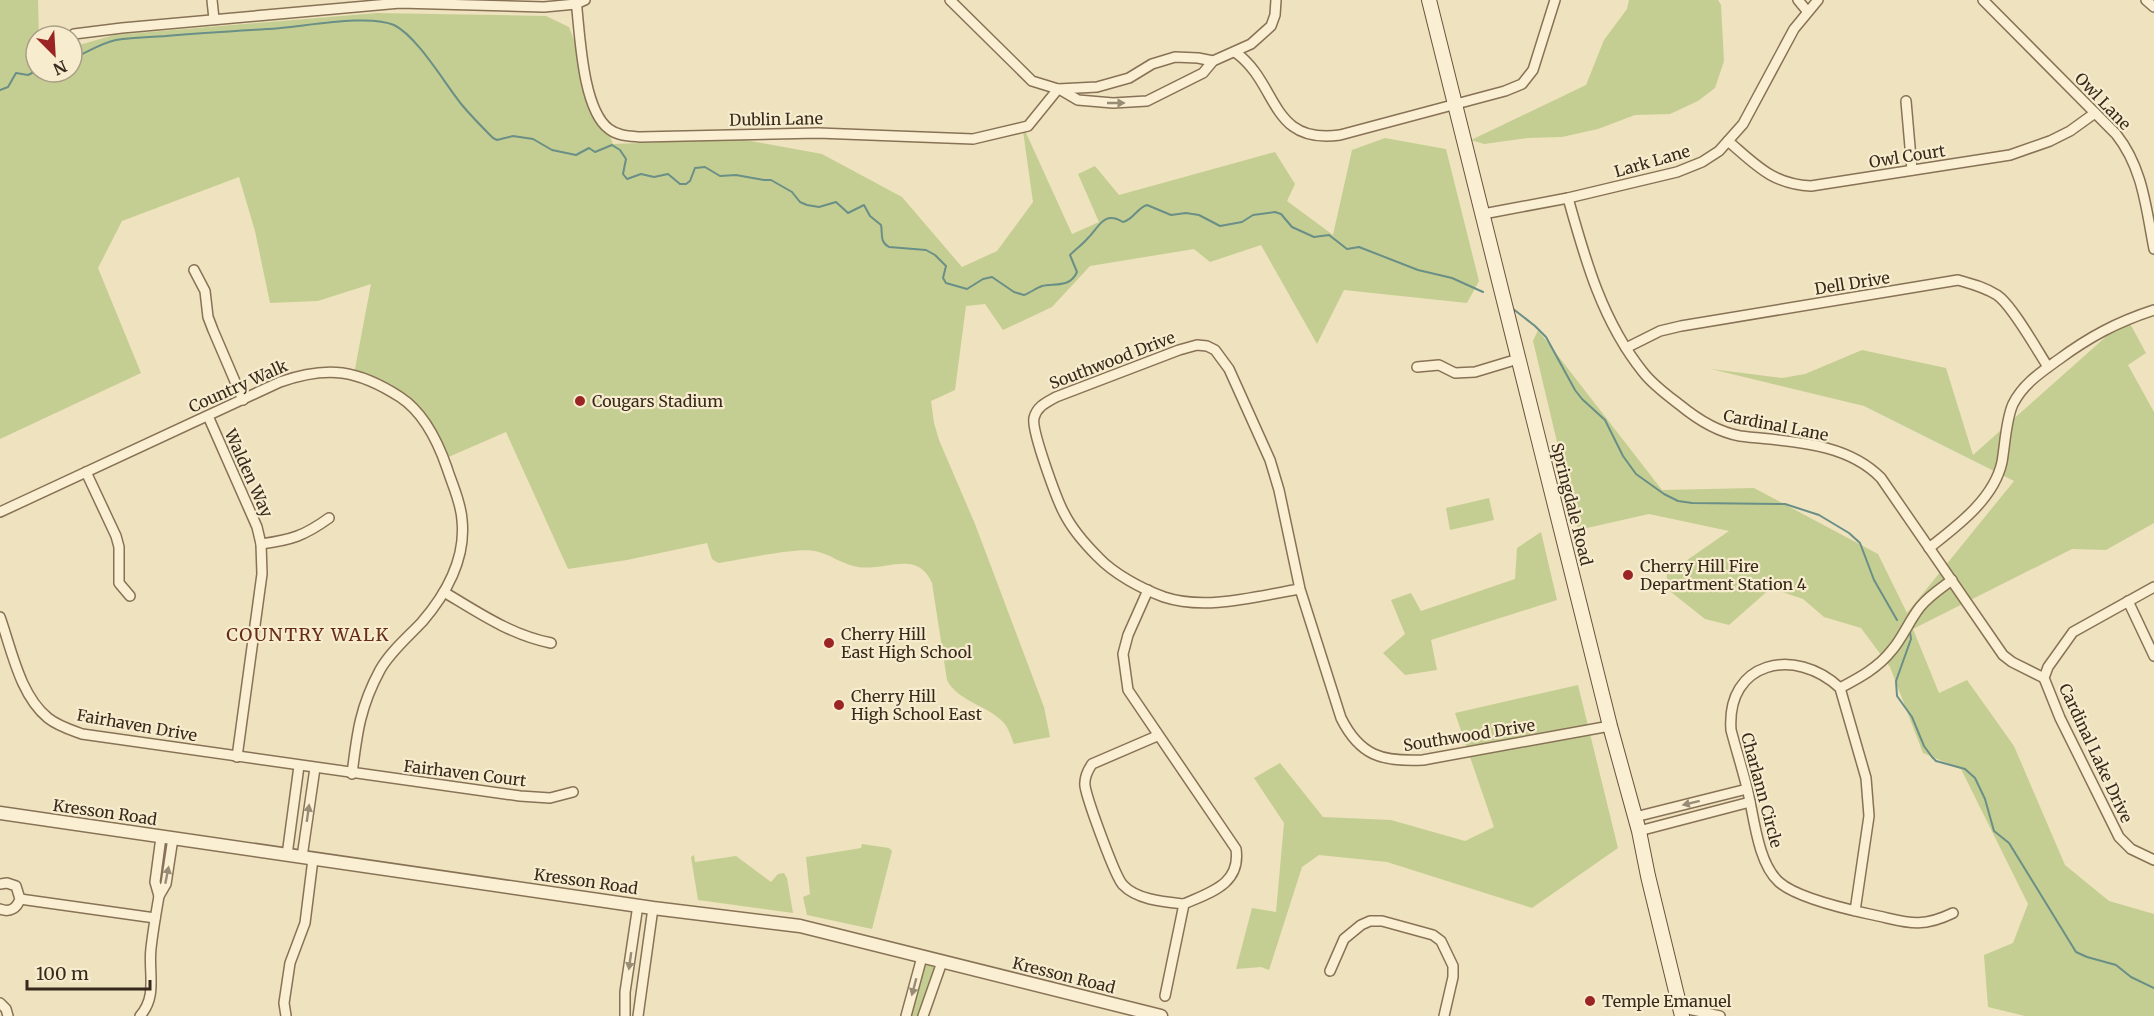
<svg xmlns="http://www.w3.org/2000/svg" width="2154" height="1016" font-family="Merriweather,serif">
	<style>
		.green { fill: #c5ce92 }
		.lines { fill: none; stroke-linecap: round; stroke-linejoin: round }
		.stream { stroke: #698f86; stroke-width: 2 }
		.minor-casing { stroke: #887256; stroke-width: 12 }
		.tertiary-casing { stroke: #887256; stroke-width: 15 }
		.secondary-casing { stroke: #6a533a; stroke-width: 16 }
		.minor { stroke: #faefd2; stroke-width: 9 }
		.tertiary { stroke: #faefd2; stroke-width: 12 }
		.secondary { stroke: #faefd2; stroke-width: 14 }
		.oneway { fill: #988c77 }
		.poi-dot { fill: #9a2524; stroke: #f7ecce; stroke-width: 2 }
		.labels { text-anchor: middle; stroke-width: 4.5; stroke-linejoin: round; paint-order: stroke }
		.street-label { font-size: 16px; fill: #37291c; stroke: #f7ecce }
		.poi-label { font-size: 16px; fill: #37291c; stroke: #f7ecce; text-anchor: start }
		.neighbourhood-label { font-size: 18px; letter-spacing: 1.5px; fill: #662b19; stroke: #f7ecce }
	</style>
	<rect width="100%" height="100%" fill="#efe2be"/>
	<g class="green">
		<path d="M0,0H38L39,36H36V72H72V47L114,35L377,13L546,16L569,27L613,144L740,139L822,154L902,197L962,267L997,251L1033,202L1022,124L1072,234L1099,222L1078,174L1095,166L1119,195L1275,152L1295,184L1287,201L1333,235L1352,150L1385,138L1446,149L1479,281L1467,303L1344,290L1317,344L1261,245L1210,262L1194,249L1090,266L1052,307L1003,330L985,304L966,306L955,390L931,401L934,423L939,440L975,524L1044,707L1050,737L1014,744C1011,737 1009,729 1004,723C988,705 958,702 947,680L932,583C917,549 887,571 858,567C843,565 830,554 815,551C796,547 740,560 718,563L712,559L707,543L627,560L568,569L506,432L444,459L419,412L354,374L371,284L318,301L270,303L255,231L239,177L122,221L98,268L141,373L0,439Z"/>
		<polygon points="1629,0 1718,0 1721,5 1724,61 1715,88 1698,101 1670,114 1635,115 1598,129 1562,137 1528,138 1484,144 1471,140 1586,85 1604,40 1627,9"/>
		<polygon points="2127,318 2146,353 2128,365 2154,412 2154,523 2106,550 2072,549 1913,629 1939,693 1967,680 2014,746 2065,865 2109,901 2154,914 2154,1016 2025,1016 1988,1007 1984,955 2013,943 2028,904 1961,769 1923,753 1890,667 1861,628 1824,617 1803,599 1771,588 1729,625 1705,619 1666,588 1667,574 1729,531 1649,514 1578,530 1533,341 1538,330 1662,490 1754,488 1878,554 1907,613 2014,481 1864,406 1711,369 1782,378 1805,374 1862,350 1946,368 1973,455"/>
		<polygon points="1489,498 1494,520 1450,530 1446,508"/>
		<polygon points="1541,532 1557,600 1431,640 1437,670 1405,675 1383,653 1405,634 1391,600 1411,593 1421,611 1515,579 1517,548"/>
		<polygon points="1578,685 1618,848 1532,908 1387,862 1319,855 1302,867 1269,970 1261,967 1236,969 1252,908 1276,912 1284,823 1254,778 1280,763 1323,817 1391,820 1465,841 1494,827 1455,713"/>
		<polygon points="862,844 889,848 892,851 872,929 807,915 803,897 810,894 806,857 861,848"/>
		<polygon points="694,855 695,862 736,856 771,882 778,874 784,873 787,878 793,913 698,900 691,857"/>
		<polygon points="922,957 942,962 923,1016 906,1016"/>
	</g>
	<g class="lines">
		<g class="stream">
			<path d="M72,54L78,56C91,50 102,43 116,40C132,37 150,37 166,36C200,33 233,31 267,29C298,28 368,13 394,25C417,36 445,84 462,105C472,117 482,127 493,138L497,140L513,136L533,139L552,150L576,155L589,148L595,152L612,145L620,150L626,159L623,174L627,179L641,174L654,177L668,174L680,184H686L690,181L695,168L705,167L720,176L736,175L764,180H771L792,192L800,202L807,205L819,207L836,202L848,213L864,205L870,216L881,225C883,234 879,241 889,247L926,250L935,255L946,266L943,278L946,283L967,289L983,279L992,277L1014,292L1024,295C1030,293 1036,288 1042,286C1055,283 1070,288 1077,272L1070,255C1076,249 1083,244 1088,238C1099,227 1104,210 1123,222C1133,220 1137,208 1147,205L1171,215L1186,213L1199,215L1220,226L1242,222L1253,215L1275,212L1281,214L1292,227L1314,237L1329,235L1347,249L1359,247L1418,270L1452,278L1483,292"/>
			<polyline points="0,90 8,87 16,73 28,75 36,71"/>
			<polyline points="1512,308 1535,326 1546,337 1575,390 1582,399 1605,420 1623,456 1636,474 1664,494 1678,501 1692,503 1785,504 1819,515 1849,533 1860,543 1874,580 1897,620"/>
			<polyline points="1910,632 1911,639 1896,681 1897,696 1912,717 1924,746 1932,757 1936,761 1965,769 1975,778 1985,799 1994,831 2009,843 2076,952 2087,957 2116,965 2131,977 2154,988"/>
		</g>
		<defs>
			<g id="minor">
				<polyline points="212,0 214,19"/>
				<path d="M576,0C580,33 582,109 609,129C618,136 630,136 640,137L818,133L973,139L1028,126L1058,89"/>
				<polyline points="950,0 1032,81 1058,89 1097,87 1129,78 1152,64 1175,57 1198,58 1213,61"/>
				<polyline points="1798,0 1807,11"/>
				<path d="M1983,0L2116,134C2143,168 2146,208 2154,249"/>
				<polyline points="2146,0 2154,7"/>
				<polyline points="74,34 122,28 400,3 544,7 576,4 585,0"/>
				<path d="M1235,52C1279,83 1269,145 1340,135L1505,91L1522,84L1533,70L1555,0"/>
				<polyline points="1061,90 1078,100 1113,103 1147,101 1203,73 1213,61 1251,44 1271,26 1275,15 1276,0"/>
				<polyline points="1906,101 1912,170"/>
				<path d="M1728,141C1756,165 1772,184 1811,186L2010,155L2050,141L2070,131L2095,113"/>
				<path d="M1568,198C1585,259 1602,321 1643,372C1653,385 1667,395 1680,405C1697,419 1718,432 1740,436C1788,442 1845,441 1881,478L2003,655L2012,662L2044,678"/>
				<polyline points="1483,214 1568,198 1677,172 1702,162 1719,151 1743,124 1794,29 1818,0"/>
				<polyline points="194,270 205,291 208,317 213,330 243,400"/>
				<path d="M1626,348L1660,331L1681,326L1958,280C1972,284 1984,287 1997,295C2012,305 2037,350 2048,367"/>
				<polyline points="1417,367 1439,365 1455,373 1475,372 1518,359"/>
				<polyline points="208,416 257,527 261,544 262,574 237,757"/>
				<polyline points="86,472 116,536 119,547 119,583 130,596"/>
				<path d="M0,512L280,382C328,365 358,370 400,397C423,412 438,442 447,468C452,484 461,502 462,520C466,558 446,594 422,622C408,637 390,652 380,670C360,707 357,733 352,774"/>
				<path d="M261,544C291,540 304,536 329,518"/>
				<path d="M1929,548C1957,526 1994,499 2002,462C2005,445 2006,419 2013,404C2023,384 2040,373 2058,360C2089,337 2117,322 2154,310"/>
				<polyline points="2154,587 2073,632 2048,667 2044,678 2060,718 2119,837 2131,849 2154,860"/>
				<path d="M1300,589C1257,596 1206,611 1164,597C1142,589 1114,574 1098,557C1085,544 1072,529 1064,513C1057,500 1031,430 1034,418C1037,406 1047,402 1056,397L1179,350L1197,345L1207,346L1215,350L1229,369L1270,460L1279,490L1300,589L1341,718C1360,756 1382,762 1423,760L1610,726"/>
				<path d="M1148,590L1128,635L1123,654L1128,690L1236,849C1241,884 1211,892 1184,904"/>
				<path d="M444,592C479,613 511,635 551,643"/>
				<polyline points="2128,601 2154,656"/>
				<path d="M0,617C12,651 20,695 48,718C58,726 71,730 82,734L520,796L550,798L573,792"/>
				<path d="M1840,688C1859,678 1878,668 1892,650C1903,637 1909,621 1920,607C1929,596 1940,589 1952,580"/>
				<path d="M1157,736L1092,764C1088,770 1084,778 1085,786C1087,799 1115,877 1123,885C1137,900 1165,902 1184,904"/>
				<polyline points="1635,817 1747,789"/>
				<polyline points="1639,831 1750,802"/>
				<polyline points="161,837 155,882 159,896 166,884 173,838"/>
				<polyline points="287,855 299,766"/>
				<polyline points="302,857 315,768"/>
				<path d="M0,884L7,883L16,886L20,899C17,908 10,913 0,909"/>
				<polyline points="20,899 155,918"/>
				<path d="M1855,911L1869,816L1866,778L1840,688C1795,646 1726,661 1731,730C1736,749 1742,768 1747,788C1754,815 1757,862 1779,882C1796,897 1846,909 1869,914C1905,921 1918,930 1953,913"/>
				<polyline points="1330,971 1344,939 1361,925 1370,921 1382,921 1433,935 1441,941 1453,966 1453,977 1444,1016"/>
				<polyline points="1165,996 1184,904"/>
				<polyline points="0,1003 6,1009 8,1016"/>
				<polyline points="1679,1007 1720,1016"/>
				<path d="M140,1016C158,996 148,972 151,948C153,931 156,913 159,896"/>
				<polyline points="286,1016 284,1003 290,963 305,923 313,859"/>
				<polyline points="625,1016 625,992 638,905"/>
				<polyline points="638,1016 653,908"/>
				<polyline points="906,1016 922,957"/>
				<polyline points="923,1016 942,962"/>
			</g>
			<polyline id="tertiary" points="0,813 653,908 800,926 1161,1016"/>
			<polyline id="secondary" points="1429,0 1610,726 1639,831 1648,876 1682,1016"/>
		</defs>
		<use href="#minor" class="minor-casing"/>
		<use href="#tertiary" class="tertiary-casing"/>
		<use href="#secondary" class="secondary-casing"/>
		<use href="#minor" class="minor"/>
		<use href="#tertiary" class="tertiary"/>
		<use href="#secondary" class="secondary"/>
	</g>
	<defs><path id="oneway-solid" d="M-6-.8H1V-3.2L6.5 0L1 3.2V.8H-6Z" transform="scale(1.5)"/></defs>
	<g class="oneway">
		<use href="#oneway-solid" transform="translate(1116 103)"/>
		<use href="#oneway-solid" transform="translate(1691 803) rotate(166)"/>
		<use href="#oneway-solid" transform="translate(308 813) rotate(-82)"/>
		<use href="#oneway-solid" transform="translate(167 875) rotate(-79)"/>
		<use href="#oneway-solid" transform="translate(630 961) rotate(98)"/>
		<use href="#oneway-solid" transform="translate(914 987) rotate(105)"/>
	</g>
	<g class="poi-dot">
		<circle cx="580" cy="401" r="6"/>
		<circle cx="1628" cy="575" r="6"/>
		<circle cx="829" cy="643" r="6"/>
		<circle cx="839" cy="705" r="6"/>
		<circle cx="1590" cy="1001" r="6"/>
	</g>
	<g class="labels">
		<g class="street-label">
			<text transform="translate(2103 101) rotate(46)" y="6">Owl Lane</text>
			<text transform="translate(776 119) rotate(-1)" y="6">Dublin Lane</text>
			<text transform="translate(1907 156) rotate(-9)" y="6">Owl Court</text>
			<text transform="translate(1652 161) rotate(-16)" y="6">Lark Lane</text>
			<text transform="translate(1852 283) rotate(-9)" y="6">Dell Drive</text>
			<text transform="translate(1112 360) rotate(-21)" y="6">Southwood Drive</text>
			<text transform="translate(238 386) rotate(-24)" y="6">Country Walk</text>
			<text transform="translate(1776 425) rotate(11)" y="6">Cardinal Lane</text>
			<text transform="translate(249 473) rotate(66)" y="6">Walden Way</text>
			<text transform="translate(1572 504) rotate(76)" y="6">Springdale Road</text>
			<text transform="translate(137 725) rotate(10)" y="6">Fairhaven Drive</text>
			<text transform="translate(1469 735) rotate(-9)" y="6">Southwood Drive</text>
			<text transform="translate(2096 753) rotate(65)" y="6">Cardinal Lake Drive</text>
			<text transform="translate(465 773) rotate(7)" y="6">Fairhaven Court</text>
			<text transform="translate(1762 790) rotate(75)" y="6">Charlann Circle</text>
			<text transform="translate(105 812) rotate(8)" y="6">Kresson Road</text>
			<text transform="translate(586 881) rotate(8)" y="6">Kresson Road</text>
			<text transform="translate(1064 975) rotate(14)" y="6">Kresson Road</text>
		</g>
		<g class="poi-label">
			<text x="592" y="407">Cougars Stadium</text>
			<text x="1640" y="572">Cherry Hill Fire<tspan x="1640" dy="18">Department Station 4</tspan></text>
			<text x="841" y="640">Cherry Hill<tspan x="841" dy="18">East High School</tspan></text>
			<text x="851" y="702">Cherry Hill<tspan x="851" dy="18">High School East</tspan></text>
			<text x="1602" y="1007">Temple Emanuel</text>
		</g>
		<g class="neighbourhood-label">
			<text x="308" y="641">COUNTRY WALK</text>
		</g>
	</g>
	<g transform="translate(54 54) rotate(156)"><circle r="28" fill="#f7ecce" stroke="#aa9e87" stroke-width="1.5"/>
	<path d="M0-4.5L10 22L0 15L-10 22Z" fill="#9a2524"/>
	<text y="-9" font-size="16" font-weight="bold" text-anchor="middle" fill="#37291c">N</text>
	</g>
	<path d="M27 980v9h123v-9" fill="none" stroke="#37291c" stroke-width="3"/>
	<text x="36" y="980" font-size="18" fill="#37291c" stroke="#f7ecce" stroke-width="4.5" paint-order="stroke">100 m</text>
</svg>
